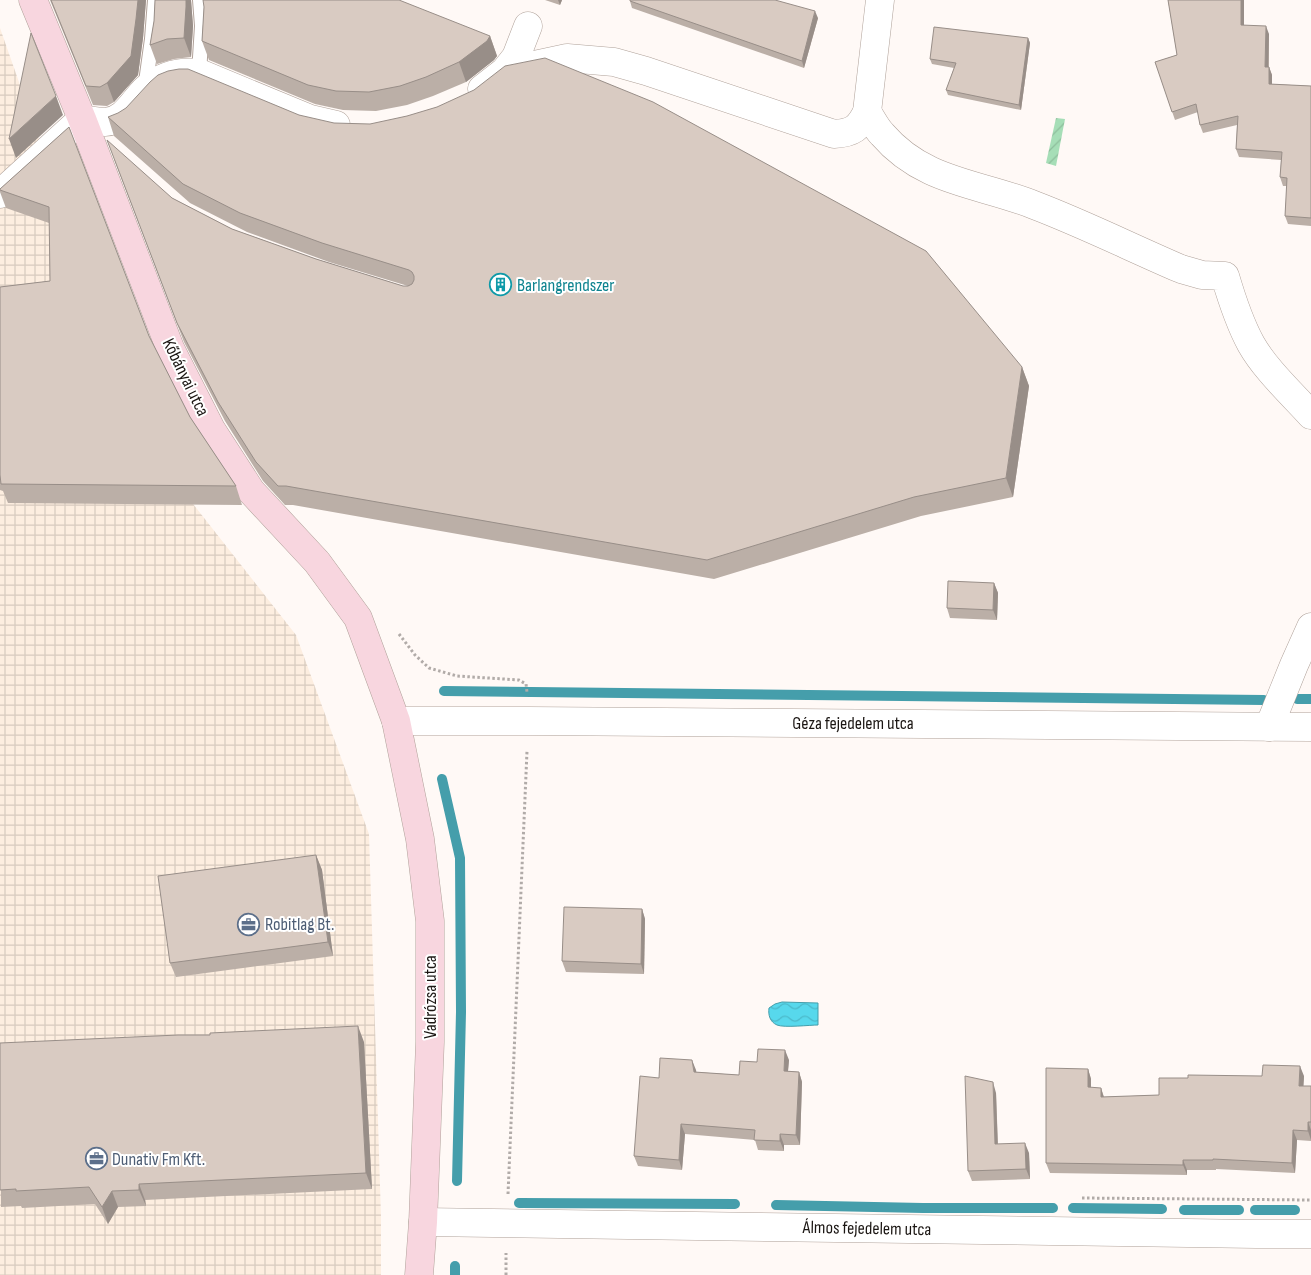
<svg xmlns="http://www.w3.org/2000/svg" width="1311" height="1275" font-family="'Sofia Sans Condensed',sans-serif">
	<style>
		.industrial { fill: url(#industrial-grid) }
		.garden { fill: url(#garden-furrows) }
		.water { fill: url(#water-waves); stroke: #459eab }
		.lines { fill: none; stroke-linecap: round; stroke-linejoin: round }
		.stream { stroke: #459eab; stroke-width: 10 }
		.lane-casing { stroke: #b0a29a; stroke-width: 16 }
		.street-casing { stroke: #b0a29a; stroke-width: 29 }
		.secondary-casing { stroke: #b0a29a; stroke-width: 29 }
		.path { stroke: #b1aba8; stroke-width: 3; stroke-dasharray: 2.5 2.5; stroke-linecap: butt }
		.lane { stroke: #fff; stroke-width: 14 }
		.street { stroke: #fff; stroke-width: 28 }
		.secondary { stroke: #f8d6df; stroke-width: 28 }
		.wall { fill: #bbafa7 }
		.shaded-wall { fill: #988e88 }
		.building { fill: #d9cbc2; stroke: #988e88 }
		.labels { text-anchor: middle; stroke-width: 4; stroke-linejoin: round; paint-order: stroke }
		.culture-label { font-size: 18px; fill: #0d838f; stroke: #fff; text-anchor: start }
		.street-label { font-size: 18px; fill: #1b1613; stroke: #fff }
		.service-label { font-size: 18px; fill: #4e5e75; stroke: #fff; text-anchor: start }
	</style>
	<defs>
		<pattern id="industrial-grid" width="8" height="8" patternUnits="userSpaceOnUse" patternTransform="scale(1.25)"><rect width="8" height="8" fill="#fdeee0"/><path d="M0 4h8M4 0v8" fill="none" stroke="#d8cbbf"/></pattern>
		<pattern id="garden-furrows" width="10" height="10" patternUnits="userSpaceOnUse" patternTransform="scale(1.25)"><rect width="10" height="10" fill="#a6deb7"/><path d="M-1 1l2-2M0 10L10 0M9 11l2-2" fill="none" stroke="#8ebe9c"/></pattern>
		<pattern id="water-waves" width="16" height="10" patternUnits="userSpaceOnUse" patternTransform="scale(1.25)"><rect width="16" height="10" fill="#57d8ec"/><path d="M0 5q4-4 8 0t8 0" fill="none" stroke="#4bb9ca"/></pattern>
	</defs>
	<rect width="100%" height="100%" fill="#fff9f6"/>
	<polygon class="industrial" points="0,28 146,444 296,635 369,834 381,1217 381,1275 0,1275"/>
	<polygon class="garden" points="1056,118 1065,119 1056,166 1046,163"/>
	<path class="water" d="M782,1002L818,1003V1025C810,1025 784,1028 777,1025C770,1022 768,1015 769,1008L775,1004Z"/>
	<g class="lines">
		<g class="stream">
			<polyline points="444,691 1264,700"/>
			<polyline points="1297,699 1311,699"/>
			<polyline points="442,779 460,858 461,1012 457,1181"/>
			<polyline points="519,1203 735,1204"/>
			<polyline points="776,1205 923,1208 1053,1208"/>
			<polyline points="1073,1208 1162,1209"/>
			<polyline points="1184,1210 1239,1210"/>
			<polyline points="1255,1210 1295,1210"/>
			<polyline points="455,1275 455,1266"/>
		</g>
		<defs>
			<g id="lane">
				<polyline points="199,73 202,26 200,0"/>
				<polyline points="145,89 152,39 155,0"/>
			</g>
			<g id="street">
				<path d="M516,69L567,58L614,62L646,71L834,134C853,133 859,128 867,112L880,0"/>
				<polyline points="482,89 505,71 516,57 528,26"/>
				<path d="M867,112C872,119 876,128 882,134C924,183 979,183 1034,205C1084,224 1132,248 1181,269L1202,275L1225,276C1232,300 1239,322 1251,344C1265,369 1292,394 1311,415"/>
				<path d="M0,194L82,119C89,120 97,122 105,122C125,121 134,100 146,89C161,76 180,71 199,73L310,119L336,125"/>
				<polyline points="396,721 529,721 1311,727"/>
				<polyline points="1269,727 1294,665 1311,627"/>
				<polyline points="423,1222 1256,1234 1311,1234"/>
			</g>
			<polyline id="secondary" points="33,0 82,119 170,348 211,429 251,491 317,562 358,618 396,721 420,839 430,921 430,1042 423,1222 419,1275"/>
		</defs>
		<use href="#lane" class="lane-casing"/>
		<use href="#street" class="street-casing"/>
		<use href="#secondary" class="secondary-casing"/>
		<g class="path">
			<polyline points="399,634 415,655 429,668 457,676 519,680 526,684 527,692"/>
			<polyline points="508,1194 527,751"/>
			<polyline points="1082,1198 1311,1200"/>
			<polyline points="506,1275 506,1253"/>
		</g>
		<use href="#lane" class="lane"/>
		<use href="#street" class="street"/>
		<use href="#secondary" class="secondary"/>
	</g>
	<g class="wall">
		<polygon points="50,0 146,0 143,38 138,75 114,102 107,106 93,105"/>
		<polygon points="155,0 191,0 193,26 191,57 174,59 157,64 150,45 154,21"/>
		<polygon points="545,0 562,0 560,5"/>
		<polygon points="1168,0 1244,0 1244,25 1269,34 1269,67 1272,75 1272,84 1311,86 1311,226 1288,224 1285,216 1287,186 1283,186 1280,177 1281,160 1239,157 1236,149 1237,125 1203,133 1200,125 1198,112 1175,120 1155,62 1177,55"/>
		<polygon points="630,1 818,18 804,68 632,8"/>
		<polygon points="204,7 490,36 497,56 494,60 466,82 433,96 407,105 376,111 343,110 315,104 209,60 202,41"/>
		<polygon points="1028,38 1030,43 1021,110 948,95 946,90 954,68 932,64 930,59"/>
		<polygon points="299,115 1022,367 1029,386 1013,497 921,516 714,579 293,505 285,505 263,481 225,421 184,342 114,159 172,198 232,229 316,259 403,286 408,286 329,262 247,232 190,203 114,136 108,117"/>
		<polygon points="69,127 149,336 190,417 236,486 242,505 8,503 3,491 0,490 0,287 50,281 49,223 6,208 0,192 0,189"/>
		<polygon points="994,583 998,593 997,620 950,618 947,608"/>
		<polygon points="316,855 322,870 333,956 176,977 170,963"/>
		<polygon points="642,909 645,919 644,974 566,972 562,961"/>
		<polygon points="364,1042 372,1189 145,1200 146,1206 118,1207 108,1224 95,1204 22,1208 21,1206 1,1207 0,1043"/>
		<polygon points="789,1060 788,1071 799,1072 802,1082 800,1145 784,1145 784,1151 758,1150 755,1140 685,1134 682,1170 638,1166 634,1156 659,1078 696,1072 739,1075 757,1062"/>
		<polygon points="1088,1069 1091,1079 1091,1088 1101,1088 1104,1097 1159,1095 1304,1076 1303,1086 1311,1086 1311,1141 1297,1140 1295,1173 1216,1169 1216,1170 1187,1170 1187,1175 1050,1173 1046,1163"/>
		<polygon points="996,1093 998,1144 1029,1153 1030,1179 972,1181 968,1171"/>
	</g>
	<g class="shaded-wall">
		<polygon points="138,0 146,0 143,38 138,75 114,102 107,83"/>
		<polygon points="186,0 191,0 193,26 191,57 184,38"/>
		<polygon points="558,0 562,0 560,5"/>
		<polygon points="1241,0 1244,0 1244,33 1241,25"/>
		<polygon points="815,11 818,18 804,68 802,61"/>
		<polygon points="1266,26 1269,34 1268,75 1265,67"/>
		<polygon points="490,36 497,56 494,60 466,82 459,62"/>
		<polygon points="1028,38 1030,43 1021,110 1019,105"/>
		<polygon points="1269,67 1272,75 1272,92 1269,84"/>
		<polygon points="56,96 63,115 16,158 9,139"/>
		<polygon points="1022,367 1029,386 1013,497 1006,478"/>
		<polygon points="994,583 998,593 997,620 993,610"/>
		<polygon points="316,855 322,870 333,956 328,942"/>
		<polygon points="642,909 645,919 644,974 641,964"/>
		<polygon points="358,1026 364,1042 372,1189 366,1173"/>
		<polygon points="785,1050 789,1060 787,1081 784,1071"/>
		<polygon points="692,1060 696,1070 698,1082 694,1072"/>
		<polygon points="1300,1066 1304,1076 1303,1096 1299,1086"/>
		<polygon points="1088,1069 1091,1079 1091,1098 1088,1087"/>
		<polygon points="799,1072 802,1082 800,1145 796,1135"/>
		<polygon points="993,1082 996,1093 998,1154 995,1144"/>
		<polygon points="1101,1088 1104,1098 1101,1097"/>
		<polygon points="1308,1122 1311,1130 1311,1140 1308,1131"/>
		<polygon points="681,1124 685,1134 682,1170 679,1160"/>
		<polygon points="1293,1130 1297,1140 1295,1173 1292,1163"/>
		<polygon points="780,1134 784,1145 784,1151 780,1141"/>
		<polygon points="1025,1143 1029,1153 1030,1179 1026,1169"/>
		<polygon points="1183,1160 1187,1170 1187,1175 1183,1165"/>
		<polygon points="139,1184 145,1200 146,1206 139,1190"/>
		<polygon points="112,1191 118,1207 108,1224 102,1207"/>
	</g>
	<g class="building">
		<polygon points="51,0 138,0 136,19 131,56 107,83 100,87 86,86"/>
		<polygon points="155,0 186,0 186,7 184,38 167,39 150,45 154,21"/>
		<polygon points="203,0 399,0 490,36 487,41 459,62 426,77 400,86 369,92 336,91 308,85 202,41 204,7"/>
		<polygon points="630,0 775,0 815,11 802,61 630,1"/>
		<polygon points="1168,0 1241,0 1241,25 1266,26 1265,67 1269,67 1269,84 1311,86 1311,218 1285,216 1287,178 1280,177 1282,152 1236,149 1238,116 1200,125 1196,104 1172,112 1155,62 1177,55"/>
		<polygon points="934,27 1028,38 1019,105 946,90 956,63 930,59"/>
		<polygon points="31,33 56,96 9,139"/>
		<polygon points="545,58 653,102 926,251 1022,367 1006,478 914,497 707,560 286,486 278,486 256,462 218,402 177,323 107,140 172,198 232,229 316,259 403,286 408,286 412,284 414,280 414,276 412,272 409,270 322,243 240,213 183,184 108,117 118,113 126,108 150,82 158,75 168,71 179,69 188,69 299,115 334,123 370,124 407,116 437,107 474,90 505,66"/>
		<polygon points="69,127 149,336 190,417 236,486 1,484 0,475 0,287 50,281 49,207 0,190 0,189"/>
		<polygon points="948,581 994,583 993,610 947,608"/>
		<polygon points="316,855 328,942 170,963 158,876"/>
		<polygon points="564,907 642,909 641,964 562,961"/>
		<polygon points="358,1026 366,1173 139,1184 139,1190 112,1191 102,1207 89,1187 16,1191 16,1189 0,1190 0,1043 178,1035 210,1035 210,1033"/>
		<polygon points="758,1049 785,1050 784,1071 799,1072 796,1135 780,1134 780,1141 754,1140 755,1130 681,1124 679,1160 634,1156 640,1076 659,1078 660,1058 692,1060 694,1072 739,1075 740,1061 757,1062"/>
		<polygon points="1263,1065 1300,1066 1299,1086 1311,1086 1311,1122 1308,1122 1308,1131 1293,1130 1292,1163 1213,1159 1213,1160 1183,1160 1183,1165 1046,1163 1046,1068 1088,1069 1088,1087 1101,1088 1101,1097 1159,1095 1159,1078 1188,1078 1188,1075 1262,1076"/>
		<polygon points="965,1076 993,1082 995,1144 1025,1143 1026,1169 968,1171"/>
	</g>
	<defs>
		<symbol id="building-ring" viewBox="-11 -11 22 22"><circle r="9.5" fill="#fff" stroke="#0f9aa8" stroke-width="1.5"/><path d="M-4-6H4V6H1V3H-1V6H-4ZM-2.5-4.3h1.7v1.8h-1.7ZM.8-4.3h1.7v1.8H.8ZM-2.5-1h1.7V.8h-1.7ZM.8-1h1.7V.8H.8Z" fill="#0f9aa8"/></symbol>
		<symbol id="office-ring" viewBox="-11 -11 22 22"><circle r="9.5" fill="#fff" stroke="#5c6f8a" stroke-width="1.5"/><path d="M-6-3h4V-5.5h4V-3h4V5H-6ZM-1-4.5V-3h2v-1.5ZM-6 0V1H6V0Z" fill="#5c6f8a"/></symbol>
	</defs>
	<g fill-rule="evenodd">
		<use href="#building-ring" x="488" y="272" width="25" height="25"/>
		<use href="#office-ring" x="236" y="912" width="25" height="25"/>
		<use href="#office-ring" x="84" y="1146" width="25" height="25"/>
	</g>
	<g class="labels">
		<g class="culture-label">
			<text x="517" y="291">Barlangrendszer</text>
		</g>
		<g class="street-label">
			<text transform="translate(186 377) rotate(64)" y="6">Kőbányai utca</text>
			<text x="853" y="729">Géza fejedelem utca</text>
			<text transform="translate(430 997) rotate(-90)" y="6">Vadrózsa utca</text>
			<text transform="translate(867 1228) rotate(1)" y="6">Álmos fejedelem utca</text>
		</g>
		<g class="service-label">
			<text x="265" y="930">Robitlag Bt.</text>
			<text x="112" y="1165">Dunativ Fm Kft.</text>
		</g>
	</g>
</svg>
